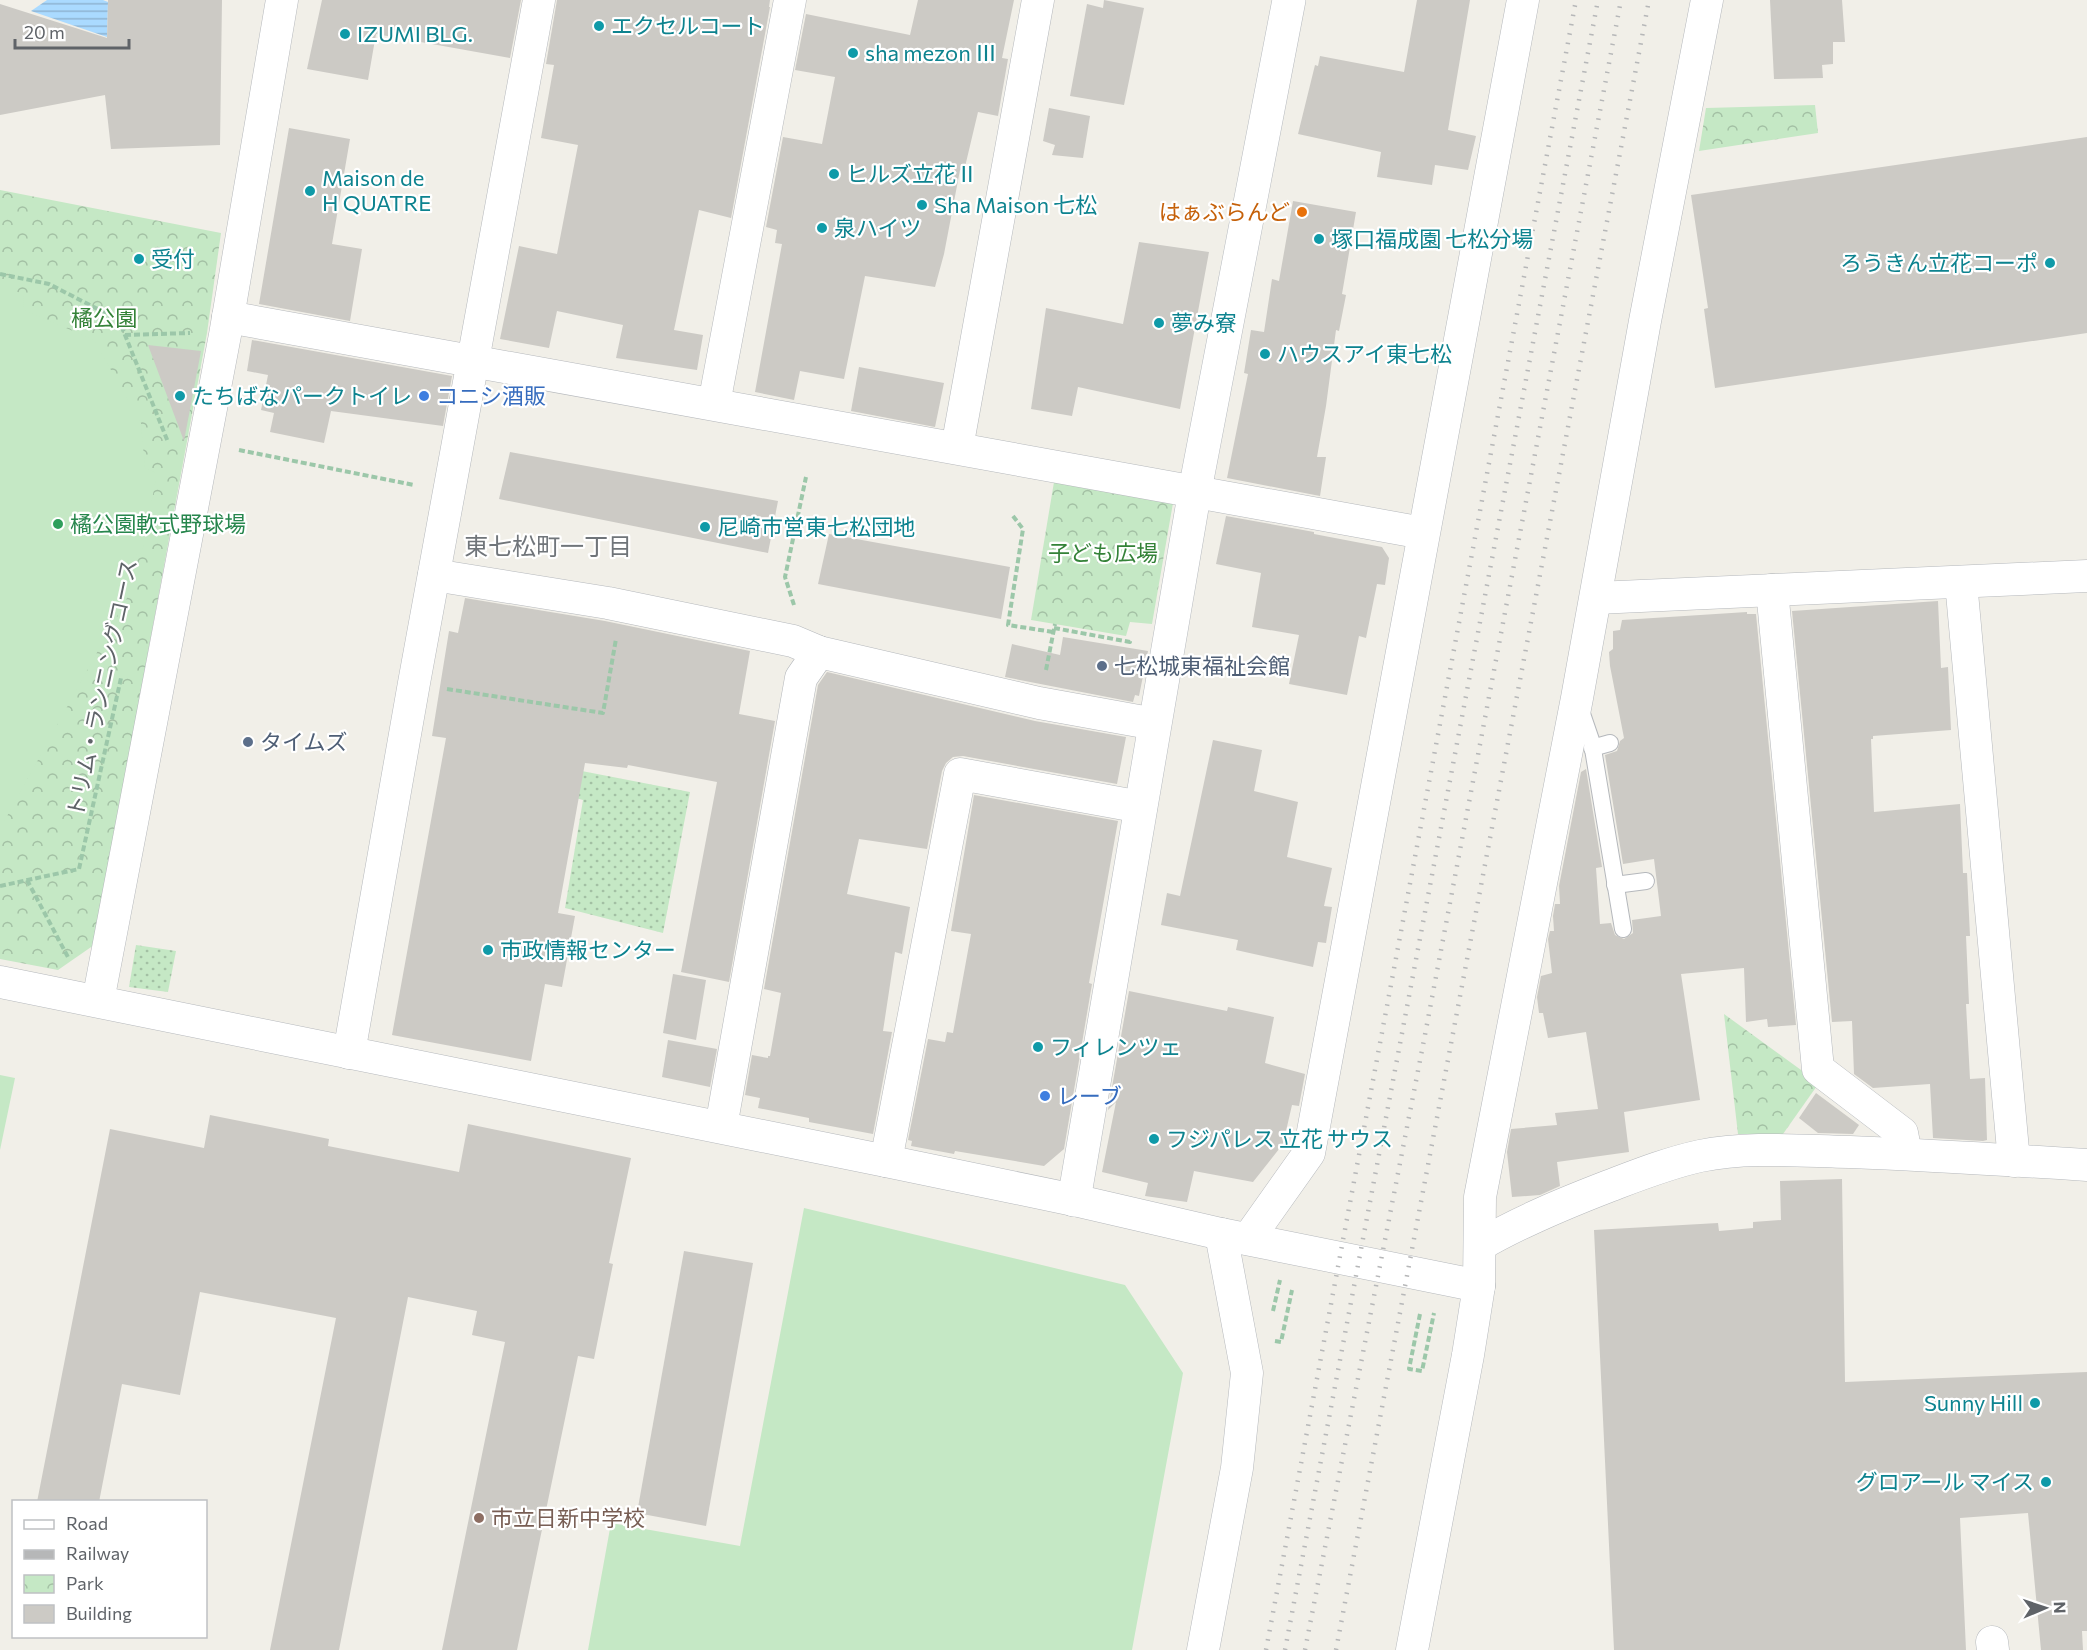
<svg xmlns="http://www.w3.org/2000/svg" width="2087" height="1650" font-family="Commissioner,'Noto Sans JP',sans-serif">
	<style>
		.grass { fill: url(#grass-dots) }
		.park { fill: url(#park-crowns) }
		.pitch { fill: #c5e8c5 }
		.water { fill: url(#water-rules) }
		.building { fill: #cccac5 }
		.lines { fill: none; stroke-linecap: round; stroke-linejoin: round }
		.lane-casing { stroke: #b5b8bc; stroke-width: 18 }
		.street-casing { stroke: #b5b8bc; stroke-width: 33 }
		.secondary-casing { stroke: #b6babf; stroke-width: 34 }
		.path { stroke: #9cc7a9; stroke-width: 4; stroke-dasharray: 6 3; stroke-linecap: butt }
		.lane { stroke: #fff; stroke-width: 16 }
		.street { stroke: #fff; stroke-width: 32 }
		.secondary { stroke: #fff; stroke-width: 33 }
		.rail { stroke: #b6b7b8; stroke-width: 4.5; stroke-dasharray: 1.5 8; stroke-linecap: butt }
		.culture-dot { fill: #0f9aa8; stroke: #fff; stroke-width: 2 }
		.food-dot { fill: #e8710a; stroke: #fff; stroke-width: 2 }
		.shop-dot { fill: #3f7fe0; stroke: #fff; stroke-width: 2 }
		.leisure-dot { fill: #2e9e5b; stroke: #fff; stroke-width: 2 }
		.service-dot { fill: #5c6f8a; stroke: #fff; stroke-width: 2 }
		.education-dot { fill: #8d6e63; stroke: #fff; stroke-width: 2 }
		.labels { text-anchor: middle; stroke-width: 4.5; stroke-linejoin: round; paint-order: stroke }
		.culture-label { font-size: 22px; fill: #0d838f; stroke: #fff; text-anchor: start }
		.food-label { font-size: 22px; fill: #c56008; stroke: #fff; text-anchor: end }
		.park-label { font-size: 22px; fill: #348238; stroke: #fff }
		.shop-label { font-size: 22px; fill: #366cbe; stroke: #fff; text-anchor: start }
		.leisure-label { font-size: 22px; fill: #27864d; stroke: #fff; text-anchor: start }
		.service-label { font-size: 22px; fill: #4e5e75; stroke: #fff; text-anchor: start }
		.street-label { font-size: 22px; fill: #5f6368; stroke: #fff }
		.education-label { font-size: 22px; fill: #785e54; stroke: #fff; text-anchor: start }
		.neighbourhood-label { font-size: 24px; fill: #70757a; stroke: #fff }
	</style>
	<defs>
		<pattern id="grass-dots" width="8" height="8" patternUnits="userSpaceOnUse" patternTransform="scale(1.5)"><rect width="8" height="8" fill="#c5e8c5"/><path d="M2 2h.1M6 6h.1" fill="none" stroke="#a3c0a4" stroke-width="1.8" stroke-linecap="round"/></pattern>
		<pattern id="park-crowns" width="20" height="18" patternUnits="userSpaceOnUse" patternTransform="scale(1.5)"><rect width="20" height="18" fill="#c5e8c5"/><path d="M2 6a3 3 0 1 1 6 0M12 15a3 3 0 1 1 6 0" fill="none" stroke="#a3c0a4"/></pattern>
		<pattern id="water-rules" width="6" height="5" patternUnits="userSpaceOnUse" patternTransform="scale(1.5)"><rect width="6" height="5" fill="#aadaff"/><path d="M0 2.5h6" fill="none" stroke="#8eb4d2"/></pattern>
	</defs>
	<rect width="100%" height="100%" fill="#f1efe8"/>
	<g class="grass">
		<polygon points="458,747 690,792 663,933 565,908 583,800 455,766"/>
		<polygon points="136,945 176,951 168,992 129,987"/>
	</g>
	<g class="park">
		<polygon points="1815,105 1818,133 1699,151 1706,108"/>
		<polygon points="0,190 221,233 207,333 94,945 58,970 0,959"/>
		<polygon points="1054,482 1173,503 1152,624 1130,622 1126,636 1031,620"/>
		<polygon points="1724,1014 1819,1083 1783,1134 1738,1134"/>
	</g>
	<g class="pitch">
		<polygon points="0,289 23,293 24,310 94,340 141,423 145,468 157,473 142,553 134,555 127,598 0,829"/>
		<polygon points="0,1075 15,1078 0,1150"/>
		<polygon points="804,1208 1125,1285 1183,1373 1132,1650 588,1650 611,1523 740,1546"/>
	</g>
	<polygon class="water" points="47,0 103,0 108,2 107,37 31,11"/>
	<g class="building">
		<polygon points="108,0 222,0 220,145 111,149 105,95 0,115 0,4 107,38"/>
		<polygon points="322,0 521,0 510,58 376,34 368,80 307,69"/>
		<polygon points="557,0 770,0 769,7 770,7 731,218 699,210 674,330 703,335 697,370 616,358 623,325 557,311 549,348 500,339 519,246 557,254 578,145 541,138 554,65 546,64"/>
		<polygon points="918,0 1014,0 1002,58 1008,59 998,116 978,112 964,171 960,170 944,254 935,287 865,276 844,379 800,371 794,400 755,392 782,244 775,243 777,230 766,227 783,137 822,144 835,77 795,70 806,14 910,35"/>
		<polygon points="1104,0 1144,8 1124,105 1070,96 1087,4 1103,8"/>
		<polygon points="1417,0 1470,0 1448,130 1476,136 1468,170 1435,165 1432,185 1377,177 1381,152 1298,134 1315,65 1318,66 1320,56 1404,72"/>
		<polygon points="1770,0 1842,0 1845,42 1833,42 1833,64 1822,65 1823,78 1774,79"/>
		<polygon points="1049,108 1090,116 1083,158 1052,155 1055,145 1043,141"/>
		<polygon points="289,128 350,139 332,244 362,249 350,321 259,304"/>
		<polygon points="2087,137 2087,333 1715,388 1704,309 1708,308 1691,195"/>
		<polygon points="1293,201 1356,212 1342,294 1346,295 1339,331 1336,330 1326,406 1317,457 1326,457 1320,496 1227,478 1248,374 1244,373 1251,330 1264,332 1272,279 1279,281"/>
		<polygon points="1139,242 1209,252 1180,409 1078,387 1072,416 1031,409 1046,308 1123,324"/>
		<polygon points="252,340 452,376 443,426 331,411 324,443 270,432 274,413 261,410 268,375 247,371"/>
		<polygon points="148,345 201,351 184,441"/>
		<polygon points="859,367 944,383 935,427 851,411"/>
		<polygon points="510,452 778,501 768,553 499,499"/>
		<polygon points="1226,516 1314,532 1314,534 1382,547 1389,558 1385,585 1377,584 1366,638 1359,636 1347,695 1289,684 1299,635 1252,627 1261,573 1216,564"/>
		<polygon points="829,534 1010,567 1001,619 818,584"/>
		<polygon points="465,598 605,621 750,651 739,714 775,721 729,982 681,972 717,782 628,765 627,768 585,763 558,913 575,916 562,987 545,984 531,1061 392,1035 446,738 432,736 449,631 458,633"/>
		<polygon points="1938,601 1941,668 1948,667 1951,730 1873,736 1873,739 1871,739 1874,812 1960,804 1963,873 1967,873 1970,936 1966,936 1969,1004 1966,1004 1970,1079 1985,1078 1987,1140 1983,1141 1933,1138 1930,1084 1873,1088 1854,1074 1852,1021 1832,1022 1792,611"/>
		<polygon points="1747,612 1747,614 1756,614 1796,1025 1768,1027 1767,1019 1746,1022 1744,968 1681,974 1700,1100 1624,1112 1629,1152 1557,1162 1560,1186 1540,1195 1512,1197 1507,1152 1511,1129 1557,1125 1555,1113 1598,1109 1586,1032 1548,1038 1543,1013 1539,1013 1537,997 1541,976 1552,973 1548,939 1550,931 1554,931 1553,916 1555,904 1560,904 1559,886 1581,772 1586,769 1602,867 1596,868 1600,924 1611,923 1615,935 1624,939 1633,933 1632,920 1661,916 1654,859 1623,864 1605,755 1617,751 1620,741 1624,738 1610,666 1609,652 1613,649 1613,631 1620,630 1622,620"/>
		<polygon points="1063,637 1148,651 1139,696 1135,695 1133,702 1005,677 1012,644 1060,655"/>
		<polygon points="827,672 1035,721 1126,737 1117,784 963,756 953,757 946,763 942,771 927,849 859,839 847,894 910,907 902,954 895,952 883,1031 892,1032 873,1134 809,1122 809,1118 758,1108 760,1098 745,1095 752,1055 768,1058 768,1056 770,1056 781,993 764,989 818,685"/>
		<polygon points="1213,740 1262,750 1254,791 1298,802 1287,857 1332,868 1324,906 1332,907 1326,943 1318,942 1313,967 1236,950 1238,940 1161,925 1167,893 1180,896"/>
		<polygon points="974,795 1118,821 1089,983 1092,984 1064,1149 1044,1166 955,1151 954,1154 911,1146 912,1141 908,1140 928,1039 945,1042 947,1032 953,1033 971,934 951,931"/>
		<polygon points="673,974 706,980 696,1040 663,1033"/>
		<polygon points="1129,991 1227,1011 1228,1007 1274,1017 1265,1063 1305,1074 1299,1106 1292,1105 1283,1144 1253,1182 1194,1171 1187,1202 1145,1196 1148,1183 1102,1172 1116,1102 1108,1110"/>
		<polygon points="668,1040 717,1049 710,1087 662,1077"/>
		<polygon points="1816,1093 1859,1125 1853,1134 1818,1133 1799,1118"/>
		<polygon points="210,1115 329,1139 328,1146 459,1172 468,1124 631,1158 609,1263 613,1264 594,1359 578,1356 517,1650 442,1650 505,1342 472,1335 477,1311 408,1297 339,1650 270,1650 336,1318 200,1292 180,1395 122,1384 99,1502 37,1502 110,1129 204,1148"/>
		<polygon points="1842,1179 1845,1382 2087,1372 2087,1631 2082,1631 2083,1650 2041,1650 2028,1513 1960,1518 1966,1650 1614,1650 1594,1230 1718,1223 1719,1231 1753,1228 1753,1222 1781,1220 1780,1181"/>
		<polygon points="684,1251 753,1263 706,1526 637,1513"/>
	</g>
	<g class="lines">
		<defs>
			<g id="lane">
				<polyline points="1580,708 1592,743 1623,929"/>
				<polyline points="1592,748 1610,743"/>
				<polyline points="1615,885 1646,881"/>
			</g>
			<g id="street">
				<polyline points="228,317 1423,533"/>
				<polyline points="714,404 790,0"/>
				<polyline points="957,448 1038,0"/>
				<polyline points="434,575 608,603 793,641 819,652 1039,703 1155,724"/>
				<polyline points="1961,582 2014,1161"/>
				<polyline points="1772,590 1818,1069 1902,1133 1906,1154"/>
				<polyline points="1596,598 2087,576"/>
				<polyline points="0,982 886,1161 1074,1200 1221,1234 1479,1286"/>
				<polyline points="98,1001 225,335 282,0"/>
				<polyline points="349,1053 414,683 539,0"/>
				<polyline points="721,1127 801,678 819,652"/>
				<polyline points="886,1161 960,774 1141,807"/>
				<polyline points="1248,1239 1309,1153 1523,0"/>
				<path d="M1480,1245C1521,1221 1565,1203 1609,1186C1638,1175 1668,1163 1700,1156C1749,1146 1800,1151 1850,1152C1929,1155 2008,1160 2087,1165"/>
				<polyline points="1992,1642 1993,1650"/>
				<polyline points="1203,1650 1237,1468 1247,1373 1221,1234"/>
				<polyline points="1412,1650 1468,1355 1479,1286 1480,1197 1577,698 1645,321 1707,0"/>
			</g>
			<polyline id="secondary" points="1074,1200 1195,490 1289,0"/>
		</defs>
		<use href="#lane" class="lane-casing"/>
		<use href="#street" class="street-casing"/>
		<use href="#secondary" class="secondary-casing"/>
		<g class="path">
			<polyline points="0,274 49,284 119,320 168,442"/>
			<polyline points="125,335 190,333"/>
			<polyline points="239,450 414,485"/>
			<polyline points="1013,516 1023,529 1008,625 1053,632"/>
			<polyline points="794,605 785,577 806,477"/>
			<polyline points="1054,628 1130,642 1130,640"/>
			<polyline points="1046,670 1055,624"/>
			<polyline points="447,689 603,713 616,639"/>
			<polyline points="27,880 69,959"/>
			<polyline points="0,886 79,869 121,678"/>
			<polyline points="1273,1311 1280,1280"/>
			<polyline points="1420,1314 1409,1369 1422,1371 1434,1313"/>
			<polyline points="1275,1341 1281,1342 1292,1290"/>
		</g>
		<use href="#lane" class="lane"/>
		<use href="#street" class="street"/>
		<use href="#secondary" class="secondary"/>
		<g class="rail">
			<polyline points="1266,1650 1576,0"/>
			<polyline points="1285,1650 1598,0"/>
			<polyline points="1305,1650 1424,1040 1621,0"/>
			<polyline points="1336,1650 1649,0"/>
		</g>
	</g>
	<g class="culture-dot">
		<circle cx="599" cy="26" r="6"/>
		<circle cx="345" cy="34" r="6"/>
		<circle cx="853" cy="53" r="6"/>
		<circle cx="834" cy="174" r="6"/>
		<circle cx="310" cy="191" r="6"/>
		<circle cx="922" cy="205" r="6"/>
		<circle cx="822" cy="228" r="6"/>
		<circle cx="1319" cy="239" r="6"/>
		<circle cx="139" cy="259" r="6"/>
		<circle cx="2050" cy="263" r="6"/>
		<circle cx="1159" cy="323" r="6"/>
		<circle cx="1265" cy="354" r="6"/>
		<circle cx="180" cy="396" r="6"/>
		<circle cx="705" cy="527" r="6"/>
		<circle cx="488" cy="950" r="6"/>
		<circle cx="1038" cy="1047" r="6"/>
		<circle cx="1154" cy="1139" r="6"/>
		<circle cx="2035" cy="1403" r="6"/>
		<circle cx="2046" cy="1482" r="6"/>
	</g>
	<circle class="food-dot" cx="1302" cy="212" r="6"/>
	<g class="shop-dot">
		<circle cx="424" cy="396" r="6"/>
		<circle cx="1045" cy="1096" r="6"/>
	</g>
	<circle class="leisure-dot" cx="58" cy="524" r="6"/>
	<g class="service-dot">
		<circle cx="1102" cy="666" r="6"/>
		<circle cx="248" cy="742" r="6"/>
	</g>
	<circle class="education-dot" cx="479" cy="1518" r="6"/>
	<g class="labels">
		<g class="culture-label">
			<text x="611" y="34">エクセルコート</text>
			<text x="357" y="42">IZUMI BLG.</text>
			<text x="865" y="61">sha mezon Ⅲ</text>
			<text x="846" y="182">ヒルズ立花Ⅱ</text>
			<text x="322" y="186">Maison de<tspan x="322" dy="25">H QUATRE</tspan></text>
			<text x="934" y="213">Sha Maison 七松</text>
			<text x="834" y="236">泉ハイツ</text>
			<text x="1331" y="247">塚口福成園 七松分場</text>
			<text x="151" y="267">受付</text>
			<text x="2038" y="271" text-anchor="end">ろうきん立花コーポ</text>
			<text x="1171" y="331">夢み寮</text>
			<text x="1277" y="362">ハウスアイ東七松</text>
			<text x="192" y="404">たちばなパークトイレ</text>
			<text x="717" y="535">尼崎市営東七松団地</text>
			<text x="500" y="958">市政情報センター</text>
			<text x="1050" y="1055">フィレンツェ</text>
			<text x="1166" y="1147">フジパレス 立花 サウス</text>
			<text x="2023" y="1411" text-anchor="end">Sunny Hill</text>
			<text x="2034" y="1490" text-anchor="end">グロアール マイス</text>
		</g>
		<g class="food-label">
			<text x="1290" y="220">はぁぶらんど</text>
		</g>
		<g class="park-label">
			<text x="104" y="326">橘公園</text>
			<text x="1103" y="561">子ども広場</text>
		</g>
		<g class="shop-label">
			<text x="436" y="404">コニシ酒販</text>
			<text x="1057" y="1104">レーブ</text>
		</g>
		<g class="leisure-label">
			<text x="70" y="532">橘公園軟式野球場</text>
		</g>
		<g class="service-label">
			<text x="1114" y="674">七松城東福祉会館</text>
			<text x="260" y="750">タイムズ</text>
		</g>
		<g class="street-label">
			<text transform="translate(102 688) rotate(-78)" y="8">トリム・ランニングコース</text>
		</g>
		<g class="education-label">
			<text x="491" y="1526">市立日新中学校</text>
		</g>
		<g class="neighbourhood-label">
			<text x="548" y="555">東七松町一丁目</text>
		</g>
	</g>
	<rect x="12" y="1500" width="195" height="138" fill="#ffffff" stroke="#bfc1c3" stroke-width="1.5"/>
	<rect x="24" y="1520" width="30" height="9" fill="#ffffff" stroke="#bfc1c3" stroke-width="1.5"/>
	<text x="66" y="1530" font-size="18" fill="#5f6368">Road</text>
	<rect x="24" y="1550" width="30" height="9" fill="#b6b7b8" stroke="#bfc1c3" stroke-width="1.5"/>
	<text x="66" y="1560" font-size="18" fill="#5f6368">Railway</text>
	<rect x="24" y="1575" width="30" height="18" fill="url(#park-crowns)" stroke="#bfc1c3" stroke-width="1.5"/>
	<text x="66" y="1590" font-size="18" fill="#5f6368">Park</text>
	<rect x="24" y="1605" width="30" height="18" fill="#cccac5" stroke="#bfc1c3" stroke-width="1.5"/>
	<text x="66" y="1620" font-size="18" fill="#5f6368">Building</text>
	<g transform="translate(2045 1608) rotate(88)" stroke="#ffffff" stroke-width="4.5" paint-order="stroke">
	<path d="M0-4.5L10 22L0 15L-10 22Z" fill="#5f6368"/>
	<text y="-9" font-size="16" font-weight="bold" text-anchor="middle" fill="#5f6368">N</text>
	</g>
	<path d="M15 39v9h114v-9" fill="none" stroke="#5f6368" stroke-width="3"/>
	<text x="24" y="39" font-size="18" fill="#5f6368" stroke="#ffffff" stroke-width="4.5" paint-order="stroke">20 m</text>
</svg>
